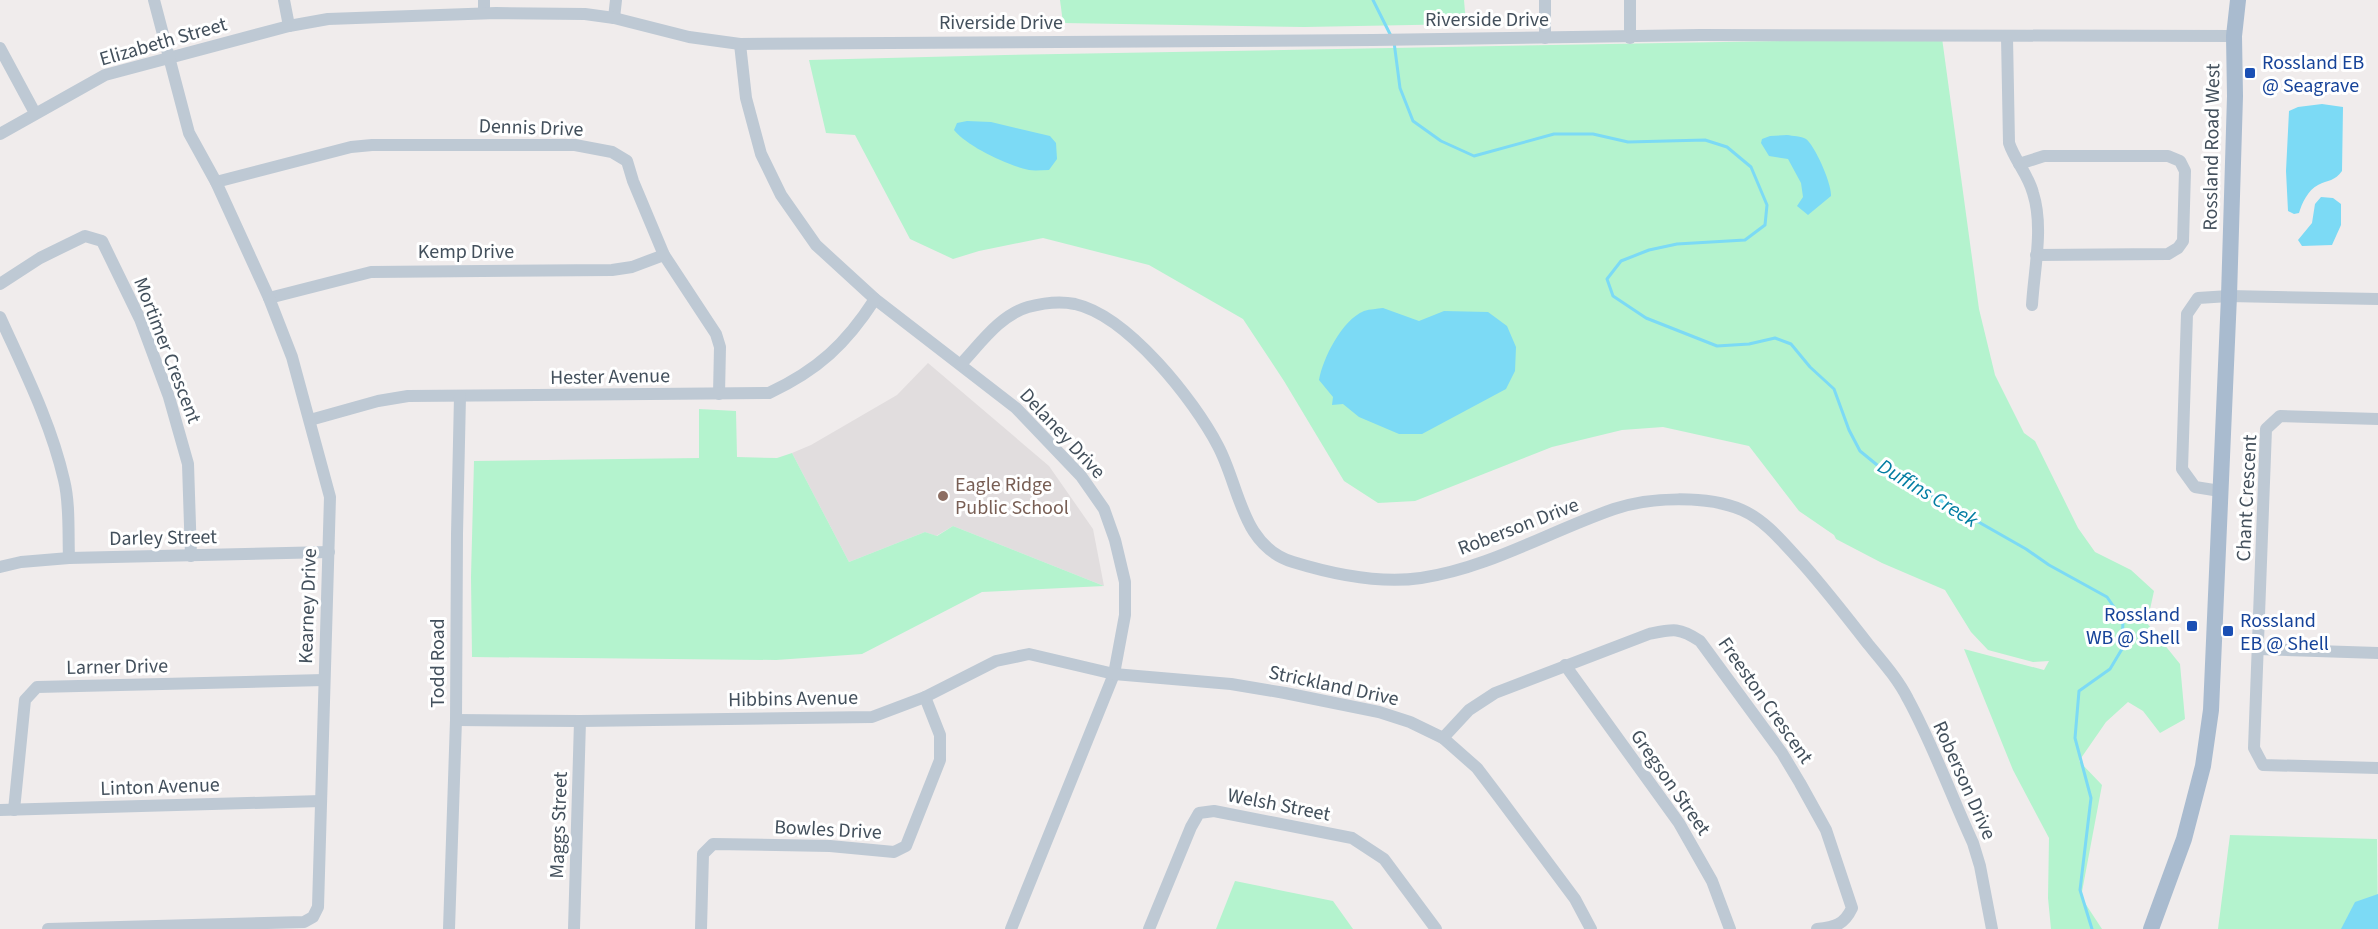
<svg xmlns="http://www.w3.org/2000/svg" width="2378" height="929" font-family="'Source Sans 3',sans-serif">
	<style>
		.education { fill: #e1ddde }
		.green { fill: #b4f3ce }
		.water { fill: #7cdaf5 }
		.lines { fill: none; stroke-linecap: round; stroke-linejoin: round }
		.stream { stroke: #7cdaf5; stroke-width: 3 }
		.minor { stroke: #bec9d4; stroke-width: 12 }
		.major { stroke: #a9bbcf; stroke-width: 16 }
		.transit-dot { fill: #1a4fb4; stroke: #fff; stroke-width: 2 }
		.education-dot { fill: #8d6e63; stroke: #fff; stroke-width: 2 }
		.labels { text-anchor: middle; stroke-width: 6; stroke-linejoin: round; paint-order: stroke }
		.street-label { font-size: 20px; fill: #43505c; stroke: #fff }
		.transit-label { font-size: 20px; fill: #164399; stroke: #fff; text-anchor: start }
		.education-label { font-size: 20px; fill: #785e54; stroke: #fff; text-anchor: start }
		.water-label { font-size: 21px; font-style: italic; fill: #027da2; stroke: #fff }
	</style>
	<rect width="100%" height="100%" fill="#f0ecec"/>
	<polygon class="education" points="928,363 1049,466 1093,529 1104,586 953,526 936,536 925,532 849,562 792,453 811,445 897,395"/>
	<g class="green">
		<polygon points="1060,0 1464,0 1466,24 1304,27 1063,23"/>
		<polygon points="1942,38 1979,309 1995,375 2024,433 2035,441 2078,528 2095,552 2131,570 2154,591 2147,623 2180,664 2185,719 2160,733 2143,711 2128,702 2106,722 2079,761 2102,785 2081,897 2102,929 2051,929 2048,898 2049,838 2013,770 1964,649 2044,670 2049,661 2033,662 1988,650 1971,632 1945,590 1882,563 1836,539 1834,535 1799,511 1749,446 1663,427 1622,430 1552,447 1415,501 1378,503 1344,481 1284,381 1243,319 1149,265 1043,238 979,251 953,259 910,239 855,135 826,133 809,60 1005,55"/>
		<polygon points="699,409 736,411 737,457 777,458 792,453 849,562 925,532 937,536 953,526 1104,586 982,592 862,654 776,660 472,657 471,577 474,461 699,458"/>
		<polygon points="2230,835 2377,839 2378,929 2218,929"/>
		<polygon points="1235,881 1333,901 1353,929 1216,929"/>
	</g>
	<g class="water">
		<path d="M2322,104L2343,107L2342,171C2335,181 2328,180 2318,185C2308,190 2302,203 2299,213L2294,214L2288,211L2286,171L2289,111L2298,107Z"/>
		<path d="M967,121L991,122L1050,136L1056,143L1057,159L1049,170C1042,170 1035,171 1029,170C1007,165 968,147 954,130L957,123Z"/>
		<path d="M1787,135C1793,136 1801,136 1806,139C1815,146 1832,184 1831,196L1808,215L1797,206L1803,197L1801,183L1788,159L1769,156L1761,143L1762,139L1770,136Z"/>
		<polygon points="2321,197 2333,198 2341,204 2341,225 2332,245 2302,246 2298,240 2312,223 2315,204"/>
		<path d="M1383,308L1419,321L1444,311L1488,312L1507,326L1516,347L1515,371L1506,389L1422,434H1399L1359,417L1343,404L1332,405L1333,397L1319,380C1323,358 1342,320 1364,311C1370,309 1377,309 1383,308Z"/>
		<polygon points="2378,894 2378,929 2341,929 2355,902"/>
	</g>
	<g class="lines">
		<g class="stream">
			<polyline points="1373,0 1391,36"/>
			<polyline points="1394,42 1400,88 1413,121 1441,141 1474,156 1554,134 1593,134 1628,142 1705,140 1727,147 1751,167 1767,205 1765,225 1745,240 1677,244 1649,250 1621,261 1607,279 1613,296 1646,318 1717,346 1749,344 1775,338 1791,344 1810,367 1834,389 1849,430 1860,451 1882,469 1896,475 2026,549 2049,565 2107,597 2123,620 2122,649 2110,669 2079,691 2075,738 2091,798 2080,890 2092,929"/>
		</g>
		<g class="minor">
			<polyline points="284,0 289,26"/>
			<polyline points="1545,0 1545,38"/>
			<polyline points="1630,0 1630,38"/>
			<polyline points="484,13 484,0"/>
			<polyline points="614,18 616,0"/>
			<path d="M2007,37L2009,143C2015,161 2028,174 2033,193C2044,227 2034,270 2032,305"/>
			<polyline points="740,44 746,98 761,154 781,195 816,245 875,299 1016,408 1081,476 1104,509 1115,540 1125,582 1125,615 1114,674 1011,929"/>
			<polyline points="0,48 35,113"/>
			<polyline points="0,134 105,75 289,26 328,19 496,13 585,14 614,18 689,37 740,44 1373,40 1700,35 2234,36"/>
			<polyline points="2019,164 2044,156 2168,156 2180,161 2185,171 2183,241 2178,248 2168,254 2036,255"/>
			<polyline points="216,182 351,147 372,145 575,145 612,152 627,161 633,181 664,255 716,334 720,347 719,394"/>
			<polyline points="0,284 40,258 85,236 102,241 140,319 169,397 188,464 191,556"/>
			<polyline points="269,298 371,272 612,270 632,267 664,255"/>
			<path d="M0,317C24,370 51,423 64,480C70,504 68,533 69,558"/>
			<path d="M961,364C980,344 1000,315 1028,307C1043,303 1060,301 1075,304C1128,316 1194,400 1218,446C1240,487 1241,546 1293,562C1332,574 1380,584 1421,578C1489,568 1550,531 1614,509C1649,497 1707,495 1742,510C1767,521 1785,545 1803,564C1826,590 1847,617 1868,644C1882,661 1898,679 1908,699C1933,745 1951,795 1973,843L1980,866L1992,929"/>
			<polyline points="2378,419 2280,416 2266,429 2254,748 2263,765 2378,768"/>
			<path d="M310,420L378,401L408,396L769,393C818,370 846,344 875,299"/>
			<polyline points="2220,491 2195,487 2182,469 2187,314 2198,298 2229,296 2378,299"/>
			<polyline points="0,567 21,562 69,558 329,552"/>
			<polyline points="2259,649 2378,653"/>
			<polyline points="1565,665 1679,823 1712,881 1730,929"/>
			<polyline points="456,720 580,721 872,717 925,697 996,661 1029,654 1114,674 1231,684 1285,693 1379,712 1410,722 1443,738 1477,768 1499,797 1575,899 1591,929"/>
			<path d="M1443,738L1469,710L1495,693L1649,634C1673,629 1679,627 1700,641L1782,753L1800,783L1826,830L1852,908C1844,925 1835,927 1817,929"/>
			<polyline points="0,810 321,801"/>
			<polyline points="14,810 25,700 37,687 324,680"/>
			<polyline points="48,929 304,922 313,917 318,907 330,497 292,357 269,298 216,182 189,133 154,0"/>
			<polyline points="449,929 456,720 457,534 460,396"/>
			<polyline points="574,929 580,721"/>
			<polyline points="701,929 703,854 713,844 830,846 894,852 906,846 940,760 940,735 925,697"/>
			<polyline points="1149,929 1191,827 1199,813 1214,811 1352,838 1384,859 1436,929"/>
		</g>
		<polyline class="major" points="2151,929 2184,839 2203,766 2211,710 2229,296 2235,96 2234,36 2238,0"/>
	</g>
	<g class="transit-dot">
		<rect x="2244" y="67" width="12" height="12" rx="3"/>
		<rect x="2186" y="620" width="12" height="12" rx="3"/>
		<rect x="2222" y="625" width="12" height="12" rx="3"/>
	</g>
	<circle class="education-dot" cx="943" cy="496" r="6"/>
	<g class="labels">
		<g class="street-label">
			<text x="1487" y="26">Riverside Drive</text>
			<text x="1001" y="29">Riverside Drive</text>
			<text transform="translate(163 41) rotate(-16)" y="7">Elizabeth Street</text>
			<text transform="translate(531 127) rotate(2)" y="7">Dennis Drive</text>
			<text transform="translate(2211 147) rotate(-89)" y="7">Rossland Road West</text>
			<text x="466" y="258">Kemp Drive</text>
			<text transform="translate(168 350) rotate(69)" y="7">Mortimer Crescent</text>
			<text transform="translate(610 376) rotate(-1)" y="7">Hester Avenue</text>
			<text transform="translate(1063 433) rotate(47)" y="7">Delaney Drive</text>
			<text transform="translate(2246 498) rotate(-87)" y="7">Chant Crescent</text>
			<text transform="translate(1518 526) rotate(-21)" y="7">Roberson Drive</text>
			<text transform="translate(163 537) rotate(-1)" y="7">Darley Street</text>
			<text transform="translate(307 606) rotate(-88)" y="7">Kearney Drive</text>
			<text transform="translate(437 663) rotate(-90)" y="7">Todd Road</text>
			<text transform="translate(117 666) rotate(-1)" y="7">Larner Drive</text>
			<text transform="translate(1334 685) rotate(12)" y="7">Strickland Drive</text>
			<text transform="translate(793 698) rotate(-1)" y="7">Hibbins Avenue</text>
			<text transform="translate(1766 700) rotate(55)" y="7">Freeston Crescent</text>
			<text transform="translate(1965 780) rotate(66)" y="7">Roberson Drive</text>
			<text transform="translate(1671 782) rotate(55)" y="7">Gregson Street</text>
			<text transform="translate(160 786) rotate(-2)" y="7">Linton Avenue</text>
			<text transform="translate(1279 804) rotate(11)" y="7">Welsh Street</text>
			<text transform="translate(558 825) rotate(-88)" y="7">Maggs Street</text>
			<text transform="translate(828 829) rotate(3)" y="7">Bowles Drive</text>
		</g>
		<g class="transit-label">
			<text x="2262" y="69">Rossland EB<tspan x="2262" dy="23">@ Seagrave</tspan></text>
			<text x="2180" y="621" text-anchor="end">Rossland<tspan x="2180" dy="23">WB @ Shell</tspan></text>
			<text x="2240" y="627">Rossland<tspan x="2240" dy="23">EB @ Shell</tspan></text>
		</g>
		<g class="education-label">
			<text x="955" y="491">Eagle Ridge<tspan x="955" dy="23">Public School</tspan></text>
		</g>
		<g class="water-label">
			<text transform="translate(1928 493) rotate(31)" y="7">Duffins Creek</text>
		</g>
	</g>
</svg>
